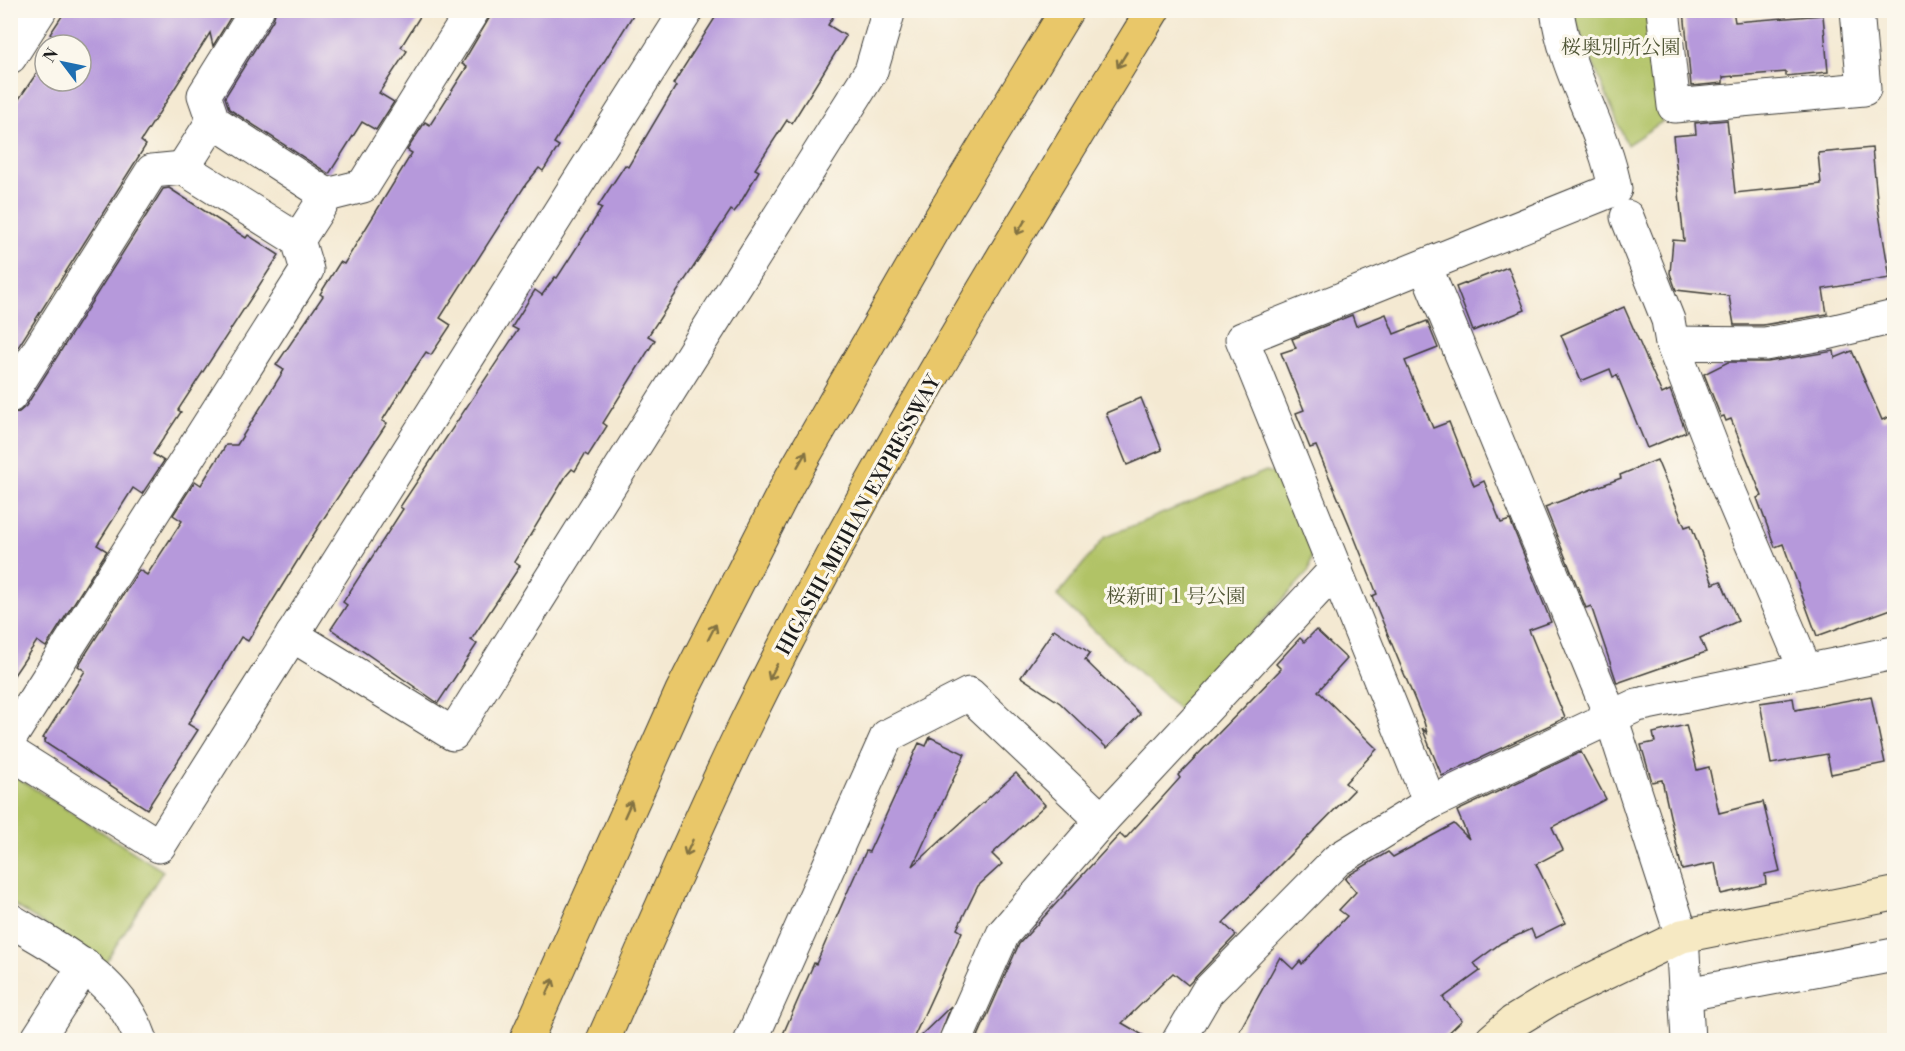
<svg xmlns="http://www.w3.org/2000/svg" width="1905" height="1051" font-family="'Libre Bodoni','Noto Serif JP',serif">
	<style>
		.park { fill: #b1c366; stroke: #667041; stroke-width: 1.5 }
		.building { fill: #b699db }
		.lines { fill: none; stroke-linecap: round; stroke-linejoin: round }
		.street-casing { stroke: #3c3b37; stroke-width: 35 }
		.secondary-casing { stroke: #3c3b37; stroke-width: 35 }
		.highway-casing { stroke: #3c3b37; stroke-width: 35 }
		.street { stroke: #fff; stroke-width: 33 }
		.secondary { stroke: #f6e9c3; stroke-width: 33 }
		.highway { stroke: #e9c769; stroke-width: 33 }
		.oneway { stroke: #827242 }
		.labels { text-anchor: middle; stroke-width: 6; stroke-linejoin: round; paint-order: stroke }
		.park-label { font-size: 20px; fill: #505636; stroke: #fbf7ec }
		.street-label { font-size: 20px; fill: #1c1c1c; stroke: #fbf7ec }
	</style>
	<rect width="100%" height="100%" fill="#fbf7ec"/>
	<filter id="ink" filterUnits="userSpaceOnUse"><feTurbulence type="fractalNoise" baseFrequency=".0167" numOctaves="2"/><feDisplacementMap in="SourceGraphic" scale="12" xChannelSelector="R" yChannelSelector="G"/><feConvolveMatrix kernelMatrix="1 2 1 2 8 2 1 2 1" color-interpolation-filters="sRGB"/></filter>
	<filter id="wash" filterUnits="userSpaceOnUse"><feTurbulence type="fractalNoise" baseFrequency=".008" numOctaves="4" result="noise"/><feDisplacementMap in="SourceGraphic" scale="24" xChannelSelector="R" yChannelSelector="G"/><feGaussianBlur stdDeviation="1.35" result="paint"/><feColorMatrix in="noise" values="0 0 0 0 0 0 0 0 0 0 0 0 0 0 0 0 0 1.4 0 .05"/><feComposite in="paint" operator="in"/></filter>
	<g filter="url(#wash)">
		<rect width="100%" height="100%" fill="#f4e9d2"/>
		<g class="park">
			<polygon points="1574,11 1649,11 1662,122 1627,145 1575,20"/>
			<polygon points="1266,471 1280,475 1312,553 1309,571 1181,711 1057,596 1105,537"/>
			<polygon points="10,773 163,871 105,963 11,903"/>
		</g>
		<g id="blocks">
			<g class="building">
				<polygon points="66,10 235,10 213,46 210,33 141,141 146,145 10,360 10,112 45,61 45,81 81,81 81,45 55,45 59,40 50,34"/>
				<polygon points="276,10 424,10 401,47 407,51 379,93 394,102 376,130 362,122 329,174 229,109 225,97 273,20"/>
				<polygon points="494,10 636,10 554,143 559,146 543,171 539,168 526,184 440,318 451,325 431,355 426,352 412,373 382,421 387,423 322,521 248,641 241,637 188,724 198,730 147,809 44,742 46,739 43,738 85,671 78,666 139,570 147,575 182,521 173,515 195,481 201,485 226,445 237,445 284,370 276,365 323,296 320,294 340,262 344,264 412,153 407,150 425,122 430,125 467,67 462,64"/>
				<polygon points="720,10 837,10 828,25 846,36 792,123 787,120 755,169 759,171 738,207 734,212 731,210 648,336 655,340 603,423 607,426 588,456 585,454 575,471 572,469 566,476 514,562 520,566 471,640 477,644 438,703 331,629 347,605 343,602 403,509 400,507 518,330 512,327 535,290 542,295 555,277 557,278 602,208 598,206 625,165 628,167 676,86 673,84"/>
				<polygon points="1684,10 1733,10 1735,22 1823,15 1828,72 1786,76 1786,72 1723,77 1723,83 1691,86"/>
				<polygon points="1727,120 1735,193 1821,184 1818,153 1872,148 1878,208 1890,278 1823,289 1827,314 1763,325 1734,325 1729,296 1676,290 1670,273 1673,240 1684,241 1673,136 1696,134 1695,123"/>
				<polygon points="169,188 246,238 248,235 279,255 178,410 181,412 153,454 164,461 142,494 133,488 97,545 107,551 46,647 37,641 10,681 10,415 19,412 26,406 163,189"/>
				<polygon points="1508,267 1525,310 1473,331 1456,287"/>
				<polygon points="1624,307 1662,394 1670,390 1686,432 1647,448 1617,375 1613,377 1610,369 1581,381 1561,335"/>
				<polygon points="1386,314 1394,334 1427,321 1438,348 1405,361 1433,428 1449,422 1474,486 1484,481 1501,523 1510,520 1551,622 1529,630 1565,718 1442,776 1422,728 1427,733 1424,722 1372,596 1377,594 1349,524 1316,446 1310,448 1296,413 1304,410 1281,353 1296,348 1292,339 1352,315 1356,326"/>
				<polygon points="1834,351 1835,358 1852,351 1882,420 1894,415 1894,608 1817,636 1783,544 1775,547 1757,498 1762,496 1731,419 1726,421 1724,416 1721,417 1704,374 1728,362 1768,362"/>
				<polygon points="1141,398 1162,450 1127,465 1106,413"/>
				<polygon points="1657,460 1685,527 1691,525 1713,584 1721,581 1738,621 1700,638 1706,652 1617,683 1591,606 1586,608 1545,507 1621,478 1620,475"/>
				<polygon points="1054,629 1090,653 1085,660 1140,714 1107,748 1060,703 1021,677"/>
				<polygon points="1316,630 1347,659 1318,691 1377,749 1345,783 1354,790 1223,923 1236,935 1188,985 1173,973 1122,1023 1153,1041 976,1041 1019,944 1120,834 1125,839 1180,778 1178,775 1281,669 1276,664 1300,638 1304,642"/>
				<polygon points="1871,696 1885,763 1831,774 1827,754 1771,764 1760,703 1793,698 1795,710"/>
				<polygon points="1686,725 1697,770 1709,767 1719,813 1763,802 1780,871 1765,874 1766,884 1721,894 1715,863 1682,870 1662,780 1652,782 1641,745 1655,742 1653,733"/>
				<polygon points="930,737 965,754 913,866 1016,773 1045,805 992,854 1002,864 978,886 957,929 962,932 912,1041 780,1041 814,963 816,964 847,893 866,851 869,852 919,743 926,746"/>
				<polygon points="1581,752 1606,799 1552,827 1563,850 1536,864 1565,923 1535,938 1531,929 1501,943 1474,963 1480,971 1443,998 1462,1020 1440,1041 1234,1041 1280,957 1293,969 1300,961 1302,964 1347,916 1339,910 1356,892 1345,879 1349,875 1388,852 1393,857 1454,824 1469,839 1457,811"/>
				<polygon points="951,1006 938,1041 915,1041"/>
			</g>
		</g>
	</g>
	<g filter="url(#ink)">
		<use href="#blocks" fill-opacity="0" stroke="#3c3b37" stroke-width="1.5"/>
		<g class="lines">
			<defs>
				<g id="street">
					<polyline points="257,10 204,95 213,121 327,195 363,186 473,10"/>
					<polyline points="1663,10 1674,106 1864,89 1857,10"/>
					<polyline points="10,57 40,10"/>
					<polyline points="183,168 213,121"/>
					<polyline points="1627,217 1668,320 1672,343"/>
					<polyline points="298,240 327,195"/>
					<polyline points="1425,266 1611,717 1682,936 1688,1040"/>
					<polyline points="10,396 152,171 183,168 298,240 307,270 10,738"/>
					<polyline points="292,635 453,734 871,71 889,10"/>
					<polyline points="1806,671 1728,488 1672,343 1765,344 1827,333 1894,317"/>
					<polyline points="10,752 159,846 687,10"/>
					<path d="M1430,803L1242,339L1615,189C1604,127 1565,73 1557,10"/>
					<path d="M10,920C63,952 120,979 141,1040"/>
					<polyline points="1687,994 1894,955"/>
					<polyline points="37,1040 85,965"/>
					<polyline points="751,1040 887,736 969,694 1102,820"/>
					<polyline points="956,1040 1003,934 1102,820 1336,569"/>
					<polyline points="1179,1040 1207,992 1337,860 1430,803 1637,705 1894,653"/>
				</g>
				<polyline id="secondary" points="1492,1040 1513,1022 1549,1000 1682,936 1894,894"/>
				<g id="highway">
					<polyline points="526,1040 682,691 789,482 937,224 1067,10"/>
					<path d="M603,1040C648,939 692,835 740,735C861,485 1008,247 1153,10"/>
				</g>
			</defs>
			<use href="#street" class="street-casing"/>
			<use href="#secondary" class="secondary-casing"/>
			<use href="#highway" class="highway-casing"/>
			<use href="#street" class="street"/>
			<use href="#secondary" class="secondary"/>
			<use href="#highway" class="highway"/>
		</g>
		<defs><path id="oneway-shaft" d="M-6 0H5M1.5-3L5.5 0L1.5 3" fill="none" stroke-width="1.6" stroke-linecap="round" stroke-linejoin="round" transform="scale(1.5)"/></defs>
		<g class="oneway">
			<use href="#oneway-shaft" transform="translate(1122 60) rotate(121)"/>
			<use href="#oneway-shaft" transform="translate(1021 227) rotate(121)"/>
			<use href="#oneway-shaft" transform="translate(802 459) rotate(-60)"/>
			<use href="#oneway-shaft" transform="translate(712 632) rotate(-63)"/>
			<use href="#oneway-shaft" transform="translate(773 672) rotate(117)"/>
			<use href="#oneway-shaft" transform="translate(628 809) rotate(-66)"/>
			<use href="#oneway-shaft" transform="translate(689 848) rotate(114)"/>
			<use href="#oneway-shaft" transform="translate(550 987) rotate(-66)"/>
		</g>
	</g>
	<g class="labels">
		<g class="park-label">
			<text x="1621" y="54">桜奥別所公園</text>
			<text x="1176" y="603">桜新町１号公園</text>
		</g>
		<g class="street-label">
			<text transform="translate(858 515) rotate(-61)" y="7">HIGASHI-MEIHAN EXPRESSWAY</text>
		</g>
	</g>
	<rect width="1905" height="1051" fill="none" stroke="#fbf7ec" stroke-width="36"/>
	<g transform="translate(63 63) rotate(302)"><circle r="28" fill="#fbf7ec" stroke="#a29f99" stroke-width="1.5"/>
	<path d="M0-4.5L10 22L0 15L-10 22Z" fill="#1f6fb2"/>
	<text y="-9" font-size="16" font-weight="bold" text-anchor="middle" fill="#1c1c1c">N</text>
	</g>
</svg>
